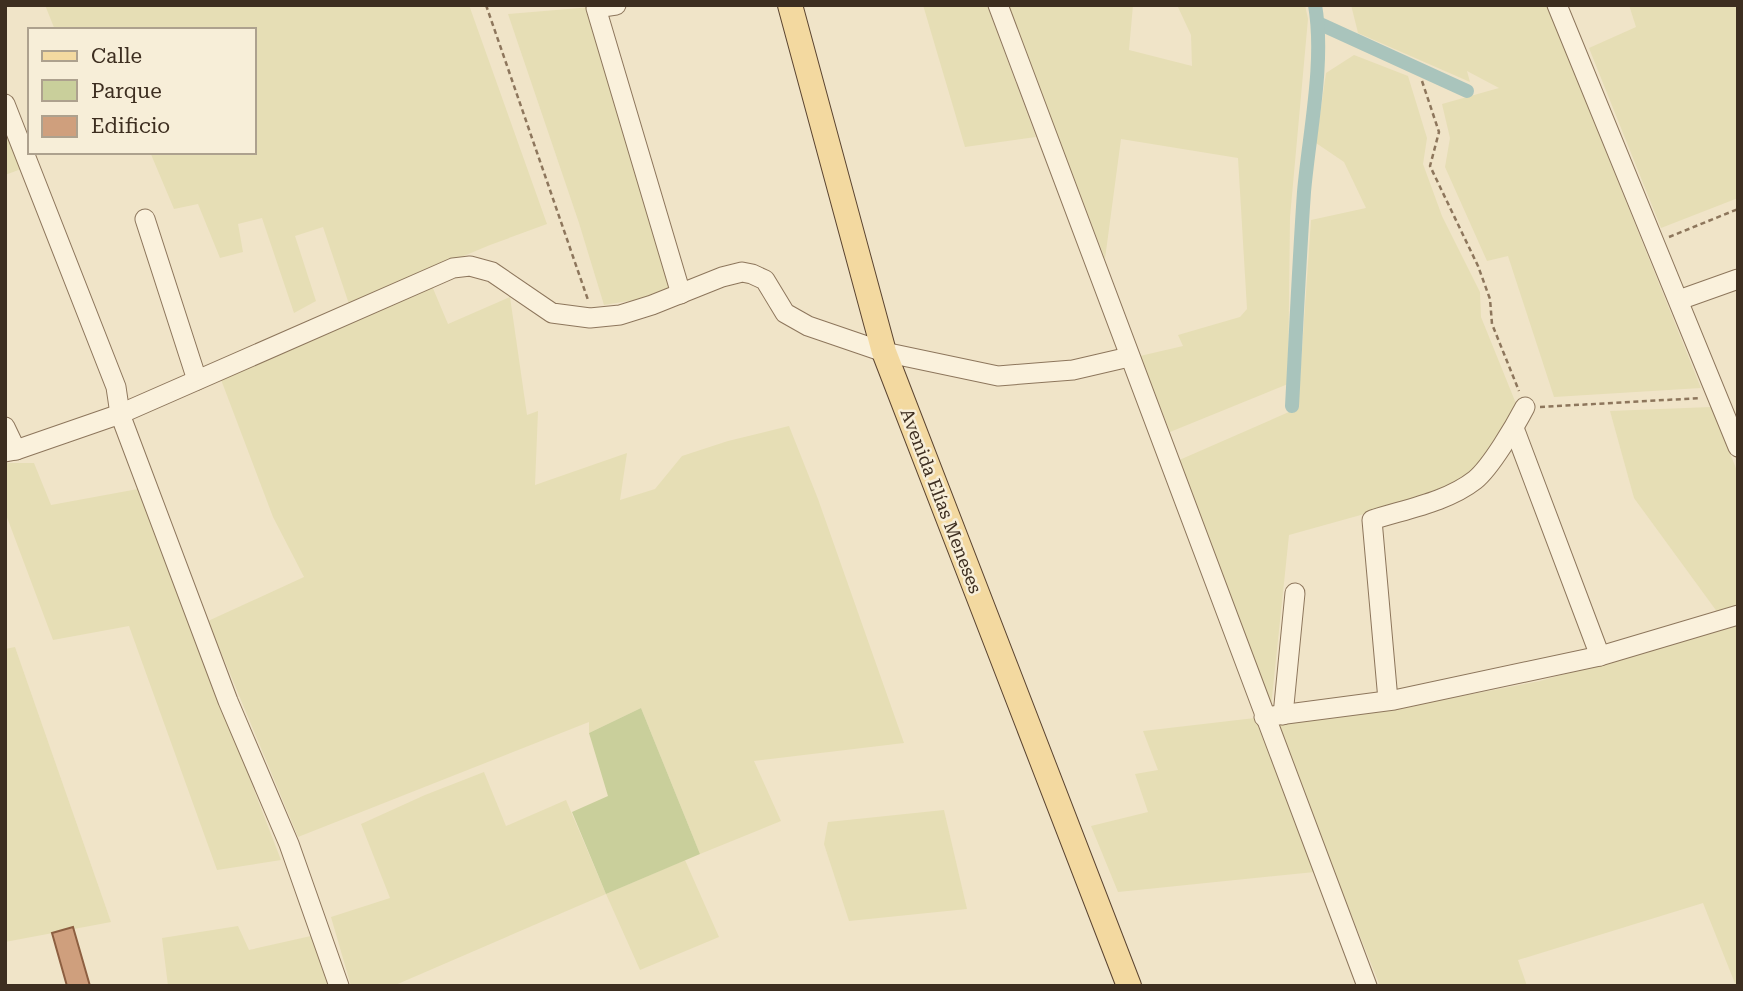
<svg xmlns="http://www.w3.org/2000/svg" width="1743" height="991" font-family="'Roboto Serif',serif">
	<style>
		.farmland { fill: #e6deb5 }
		.green { fill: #c9cf9b }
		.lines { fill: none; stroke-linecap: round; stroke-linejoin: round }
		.canal { stroke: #a9c4bc; stroke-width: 14 }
		.building { fill: #cf9f7d; stroke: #8d5f41; stroke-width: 2 }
		.minor-casing { stroke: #8d765c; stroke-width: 21 }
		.major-casing { stroke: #5b4430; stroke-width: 26 }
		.path { stroke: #8d765c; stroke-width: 2.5; stroke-dasharray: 5 3.5; stroke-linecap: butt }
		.minor { stroke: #faf1dc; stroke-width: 19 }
		.major { stroke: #f3d9a0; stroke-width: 24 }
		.labels { text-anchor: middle; stroke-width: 5; stroke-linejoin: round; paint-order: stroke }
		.street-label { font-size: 18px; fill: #3d2e20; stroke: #f7eed8 }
	</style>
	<rect width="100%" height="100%" fill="#f0e4c8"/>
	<g class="farmland">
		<polygon points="45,5 469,5 547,224 490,245 349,304 323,227 295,236 316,301 294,313 262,218 238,224 243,252 220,258 198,204 174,209 150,152 254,152 254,30 55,30"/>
		<polygon points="923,5 987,5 1036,137 965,147"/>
		<polygon points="1007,5 1133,5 1129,50 1192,66 1191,35 1177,5 1305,5 1308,19 1290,217 1288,384 1170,432 1140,356 1183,346 1178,335 1240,317 1247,309 1238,158 1121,139 1105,259"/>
		<polygon points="1351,5 1547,5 1701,388 1554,397 1508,256 1487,261 1445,167 1450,138 1442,104 1499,88 1467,71 1470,82 1358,33"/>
		<polygon points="1629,5 1738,5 1738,198 1661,228 1589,48 1636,27"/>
		<polygon points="592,7 671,287 653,297 604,305 579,223 508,14"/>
		<polygon points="1354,55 1408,76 1427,138 1423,164 1442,216 1480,292 1481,317 1519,411 1471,472 1449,486 1393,506 1289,535 1271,707 1177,461 1298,408 1311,220 1366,208 1344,162 1316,143 1326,73"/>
		<polygon points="5,90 32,165 5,175"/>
		<polygon points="432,286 448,324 510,297 527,415 538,411 535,485 627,453 620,500 655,489 682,456 728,441 789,426 818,499 904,743 754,761 781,821 700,854 641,708 589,733 589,722 298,837 208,621 304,577 273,517 220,377"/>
		<polygon points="1711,407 1738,473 1738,607 1718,613 1634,498 1610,411"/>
		<polygon points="5,463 34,463 51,505 138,489 281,860 217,870 129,626 53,640 5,512"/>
		<polygon points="1738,624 1738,986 1736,986 1703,903 1518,960 1527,986 1380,986 1328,857 1279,724 1388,710 1540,681"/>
		<polygon points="15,647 111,922 5,942 5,649"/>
		<polygon points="1255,718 1315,872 1118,892 1091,826 1148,812 1135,774 1158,770 1143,731"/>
		<polygon points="484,772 506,826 566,800 606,894 685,860 719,937 640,970 606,894 393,986 351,986 331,917 390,898 361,824 425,795"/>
		<polygon points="944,810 967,909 849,921 824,844 828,822"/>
		<polygon points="238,926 249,950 311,936 330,986 168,986 162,938"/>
	</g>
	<polygon class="green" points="641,708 700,854 606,894 572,812 608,796 589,733"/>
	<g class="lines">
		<g class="canal">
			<polyline points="1318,23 1467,91"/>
			<path d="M1292,406C1296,334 1299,263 1304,192C1309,134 1325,62 1315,5"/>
		</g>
	</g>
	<polygon class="building" points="73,927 90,986 67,986 52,933"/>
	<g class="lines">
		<defs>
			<g id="minor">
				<polyline points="616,5 596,8 681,294"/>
				<polyline points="998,5 1367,986"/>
				<polyline points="1557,5 1738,447"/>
				<polyline points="5,104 116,387 120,414 228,701 289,844 339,986"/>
				<polyline points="145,219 197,380"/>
				<polyline points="1679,300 1738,279"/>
				<polyline points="5,427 16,450"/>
				<polyline points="1514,428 1600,656"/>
				<polyline points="5,452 16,450 120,414 453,268 470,266 492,272 552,313 590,318 620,315 652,305 722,277 742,272 752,274 765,280 785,313 808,326 884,352 998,376 1073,370 1129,357"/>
				<path d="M1388,700L1372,520C1406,509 1447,502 1475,480C1491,467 1515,426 1525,407"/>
				<polyline points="1283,715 1295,593"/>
				<polyline points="1264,717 1394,700 1600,656 1738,615"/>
			</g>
			<polyline id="major" points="790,5 884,352 1129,986"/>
		</defs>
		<use href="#minor" class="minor-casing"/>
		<use href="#major" class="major-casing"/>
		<g class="path">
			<polyline points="486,5 588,300"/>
			<polyline points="1422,81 1439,132 1430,166 1478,266 1490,299 1492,324 1519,391"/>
			<polyline points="1669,237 1738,209"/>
			<polyline points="1540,407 1701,398"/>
		</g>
		<use href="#minor" class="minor"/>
		<use href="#major" class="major"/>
	</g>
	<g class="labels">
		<g class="street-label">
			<text transform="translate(941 501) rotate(69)" y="6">Avenida Elías Meneses</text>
		</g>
	</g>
	<rect width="1743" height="991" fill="none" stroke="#3d2e20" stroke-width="14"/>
	<rect x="28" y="28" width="228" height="126" fill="#f7eed8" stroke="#ada18e" stroke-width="2"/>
	<rect x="42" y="51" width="35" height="10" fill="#f3d9a0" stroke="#ada18e" stroke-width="2"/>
	<text x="91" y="63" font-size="21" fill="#3d2e20">Calle</text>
	<rect x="42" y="80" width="35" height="21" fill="#c9cf9b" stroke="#ada18e" stroke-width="2"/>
	<text x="91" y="98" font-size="21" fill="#3d2e20">Parque</text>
	<rect x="42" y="116" width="35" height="21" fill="#cf9f7d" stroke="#ada18e" stroke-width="2"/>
	<text x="91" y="133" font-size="21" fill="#3d2e20">Edificio</text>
</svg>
